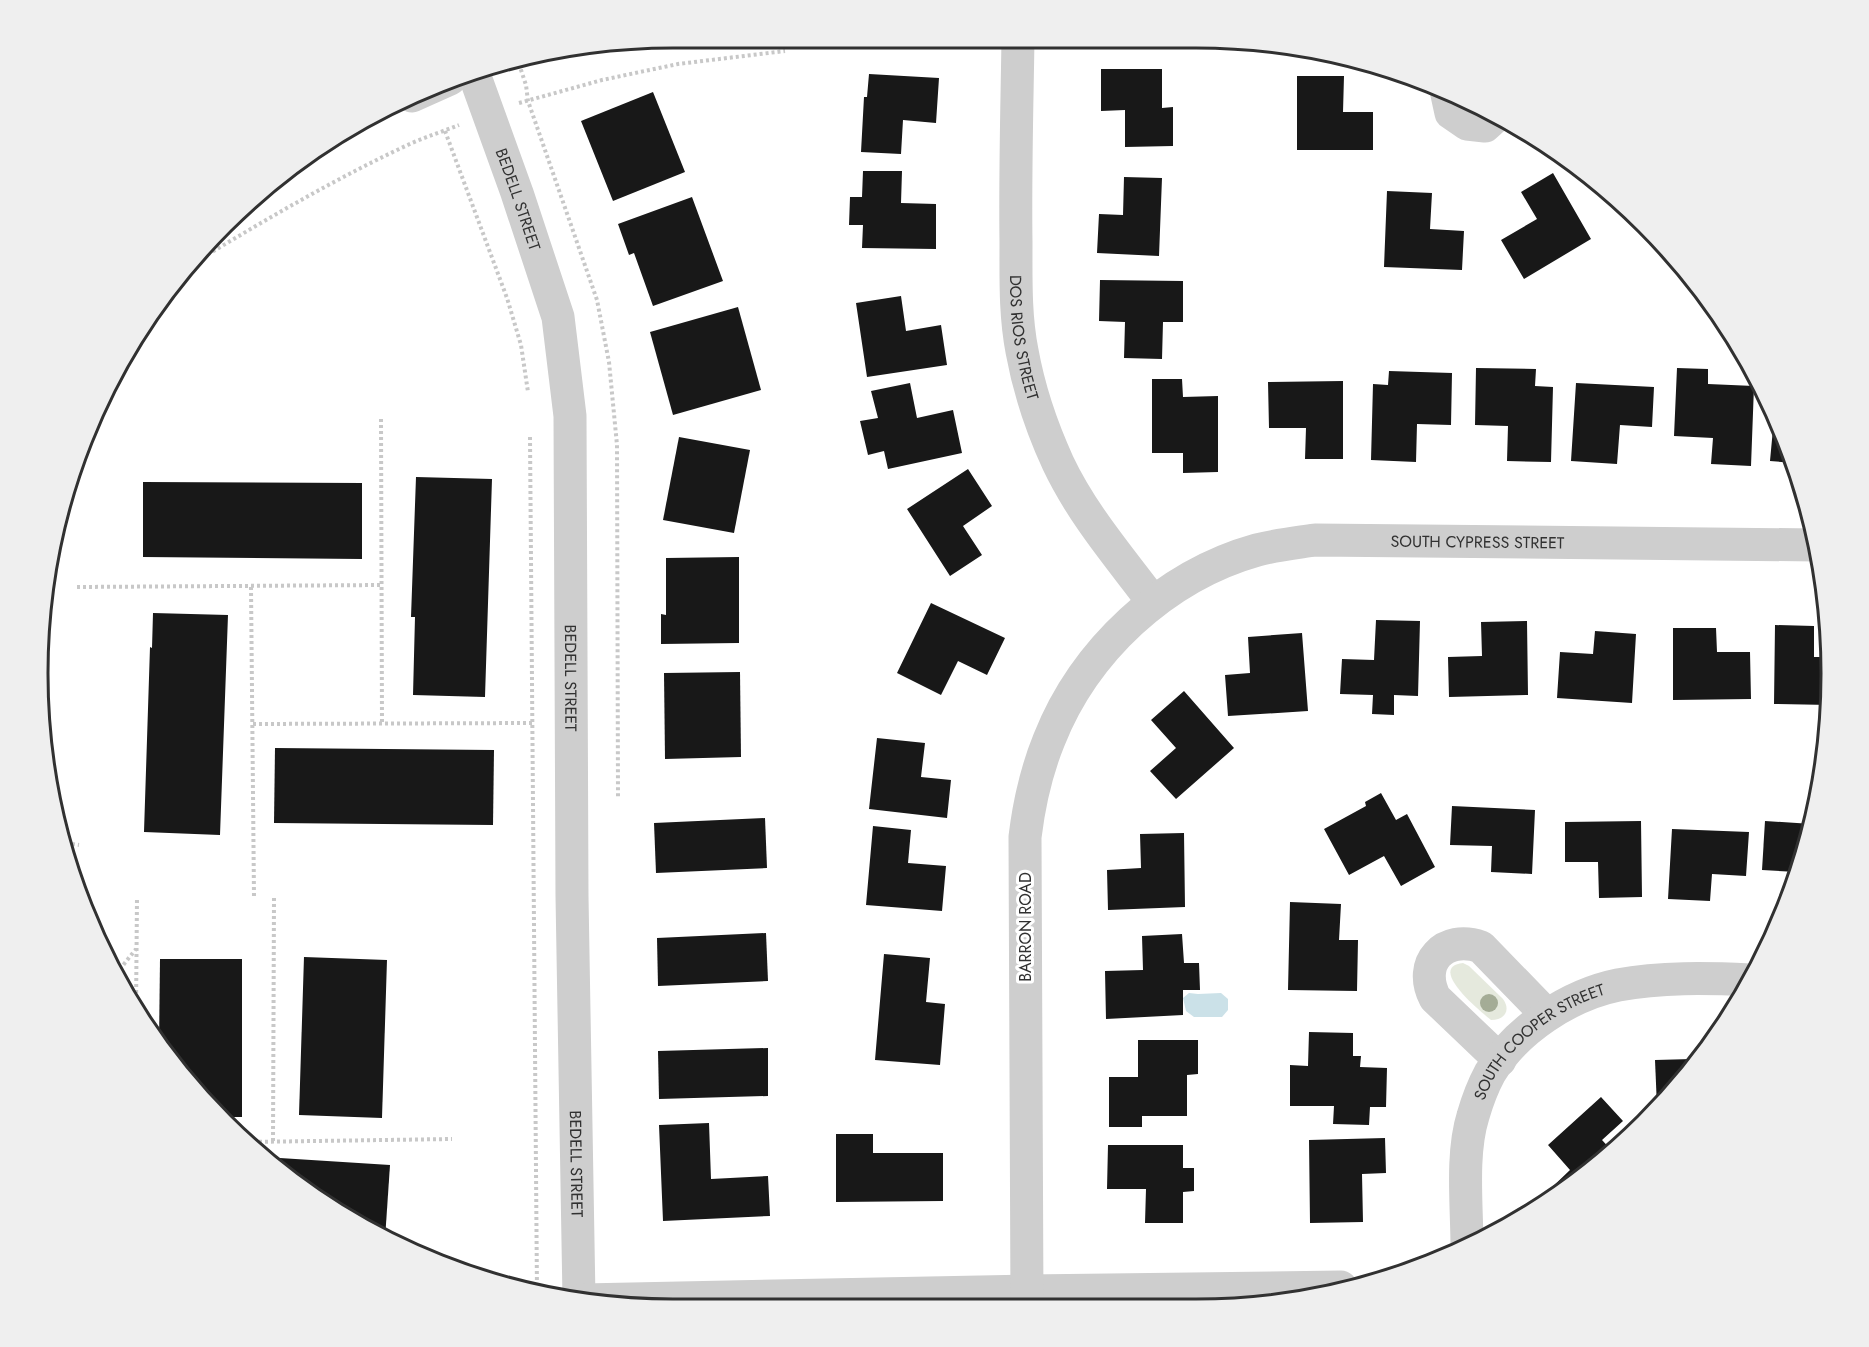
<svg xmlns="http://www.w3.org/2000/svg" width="1869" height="1347" font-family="Jost,sans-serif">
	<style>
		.grass { fill: #e5e9dd }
		.water { fill: #cbe1e8 }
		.building { fill: #181818 }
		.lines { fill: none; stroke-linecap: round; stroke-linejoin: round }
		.path { stroke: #c8c8c8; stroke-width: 4; stroke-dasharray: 3 3; stroke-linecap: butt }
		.minor { stroke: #cecece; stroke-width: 33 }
		.tree { fill: #a4ac96 }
		.labels { text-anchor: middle; stroke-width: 6; stroke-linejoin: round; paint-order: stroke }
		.street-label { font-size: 16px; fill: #313131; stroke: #fff }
		.rim { fill: none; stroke: #313131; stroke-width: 3 }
	</style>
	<rect width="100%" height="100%" fill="#fff"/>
	<path class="grass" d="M1463,963L1469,966L1503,999C1511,1010 1505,1020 1491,1020C1481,1012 1426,967 1463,963Z"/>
	<polygon class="water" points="1189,993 1198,994 1221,993 1228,999 1228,1010 1222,1017 1194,1017 1186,1011 1183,998"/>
	<g class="building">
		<polygon points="1101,69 1162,69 1162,108 1173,107 1173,146 1125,147 1125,110 1101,111"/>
		<polygon points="869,74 939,78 936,123 903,120 901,154 861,152 864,97 867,97"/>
		<polygon points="1297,76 1344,76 1343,112 1373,112 1373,150 1297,150"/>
		<polygon points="653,92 685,172 613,201 581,121"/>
		<polygon points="863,171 902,171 901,203 936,204 936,249 862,248 863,225 849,225 850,197 862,197"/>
		<polygon points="1553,173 1591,239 1524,279 1501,240 1537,219 1521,192"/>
		<polygon points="1124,177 1162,178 1159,256 1097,253 1099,214 1123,215"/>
		<polygon points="1387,191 1432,193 1430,229 1464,231 1462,270 1384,267"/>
		<polygon points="692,197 723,281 653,306 634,253 629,255 618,224"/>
		<polygon points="1100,280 1183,281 1183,322 1163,322 1162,359 1124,358 1125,322 1099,321"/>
		<polygon points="901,296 906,331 941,325 947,365 867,377 856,303"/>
		<polygon points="738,307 761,390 673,415 650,332"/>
		<polygon points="1476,368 1536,369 1535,386 1553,387 1551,462 1507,461 1508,426 1475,425"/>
		<polygon points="1677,368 1708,369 1708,384 1754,386 1751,466 1711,464 1713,438 1674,436"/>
		<polygon points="1389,371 1452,373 1451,425 1417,424 1416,462 1371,460 1373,384 1388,385"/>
		<polygon points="1152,379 1182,379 1183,397 1218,396 1218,472 1183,473 1183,453 1152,453"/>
		<polygon points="1343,381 1343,459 1305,459 1306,428 1269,428 1268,382"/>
		<polygon points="910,383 917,418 953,410 962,453 888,469 884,451 868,455 860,421 878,418 871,391"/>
		<polygon points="1576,383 1654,387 1652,427 1620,425 1617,464 1571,461"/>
		<polygon points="1774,418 1785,440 1795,463 1770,461"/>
		<polygon points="679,437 750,450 734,533 663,520"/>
		<polygon points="968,469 992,506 963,526 982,555 950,576 907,509"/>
		<polygon points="416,477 492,479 485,697 413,695 415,617 411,617"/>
		<polygon points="143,482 362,483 362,559 143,557"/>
		<polygon points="739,557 739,643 661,644 661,614 666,615 666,558"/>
		<polygon points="931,603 1005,638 987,675 958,661 941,695 897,673"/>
		<polygon points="153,613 228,615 220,835 144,832 150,647 152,648"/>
		<polygon points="1376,620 1420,621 1418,696 1394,695 1394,715 1372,714 1373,695 1340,694 1342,659 1374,660"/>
		<polygon points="1527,621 1528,695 1449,697 1448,657 1482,656 1481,622"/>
		<polygon points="1775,625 1814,626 1814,657 1828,657 1830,705 1774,704"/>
		<polygon points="1673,628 1716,628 1717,652 1750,652 1751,699 1673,700"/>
		<polygon points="1595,631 1636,634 1632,703 1557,698 1560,652 1593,654"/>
		<polygon points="1302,633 1308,711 1228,716 1225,675 1250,673 1248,637"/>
		<polygon points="740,672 741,757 665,759 664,673"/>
		<polygon points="1184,691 1234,748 1176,799 1150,771 1176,748 1151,720"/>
		<polygon points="877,738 925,743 921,777 951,780 947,818 869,809"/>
		<polygon points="275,748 494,750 493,825 274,823"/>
		<polygon points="1381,793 1396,820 1407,814 1435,867 1401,886 1384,856 1349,875 1324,829 1366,806 1365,802"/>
		<polygon points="1452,806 1535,810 1532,874 1491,872 1492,846 1450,845"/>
		<polygon points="765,818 767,868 656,873 654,823"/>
		<polygon points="1641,821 1642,897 1599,898 1598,862 1565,862 1565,822"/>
		<polygon points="1765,821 1812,824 1810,838 1797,872 1762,870"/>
		<polygon points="873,826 911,830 908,863 946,866 942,911 866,905"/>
		<polygon points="1672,829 1749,832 1746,876 1712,874 1710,901 1668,899"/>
		<polygon points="1184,833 1185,907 1108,910 1107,870 1141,868 1140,834"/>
		<polygon points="1290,902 1341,904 1339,940 1358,940 1357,991 1288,990"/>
		<polygon points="766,933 768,981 658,986 657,938"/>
		<polygon points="1182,934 1184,963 1199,963 1200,990 1183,990 1183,1015 1106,1019 1105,971 1143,970 1142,936"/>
		<polygon points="884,954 930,958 926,1002 945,1004 940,1065 875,1060"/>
		<polygon points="304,957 387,960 382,1118 299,1115"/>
		<polygon points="160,959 242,959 242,1117 221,1117 195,1093 159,1046"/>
		<polygon points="1309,1032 1353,1033 1353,1056 1361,1056 1360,1067 1387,1068 1386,1107 1370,1107 1369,1125 1333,1124 1334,1106 1290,1106 1290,1065 1308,1066"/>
		<polygon points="1138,1040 1198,1040 1198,1074 1187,1075 1187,1116 1142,1116 1142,1127 1109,1127 1109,1077 1138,1077"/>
		<polygon points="768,1048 768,1096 659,1099 658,1051"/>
		<polygon points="1692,1059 1693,1069 1657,1107 1655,1060"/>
		<polygon points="1601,1097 1623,1121 1602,1140 1614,1153 1550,1198 1546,1193 1570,1170 1548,1145"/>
		<polygon points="709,1123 711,1179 768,1176 770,1216 663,1221 659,1125"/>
		<polygon points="836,1134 873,1134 873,1153 943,1153 943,1201 836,1202"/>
		<polygon points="1385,1138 1386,1173 1362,1174 1363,1222 1310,1223 1309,1140"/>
		<polygon points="1108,1145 1183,1145 1183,1168 1194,1168 1194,1191 1183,1192 1183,1223 1145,1223 1146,1189 1107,1189"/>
		<polygon points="264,1157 390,1165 385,1239 287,1178"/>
	</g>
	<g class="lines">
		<g class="path">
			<polyline points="517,58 526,85 528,101 597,300 609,362 617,445 618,797"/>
			<polyline points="519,103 602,80 678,64 785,51"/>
			<polyline points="445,131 507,298 521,345 528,392"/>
			<path d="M187,267C260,223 334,179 412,143C428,136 444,131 459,125"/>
			<polyline points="381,419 382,724"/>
			<polyline points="530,437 537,1292"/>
			<polyline points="77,587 382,585"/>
			<polyline points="251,587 254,897"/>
			<polyline points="253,724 534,723"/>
			<polyline points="66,843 79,845"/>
			<polyline points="116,974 136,949"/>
			<polyline points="136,1011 137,898"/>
			<polyline points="273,1141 274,897"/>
			<polyline points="247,1142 452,1139"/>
		</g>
		<g class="minor">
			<path id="s1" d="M1018,38C1017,106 1015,174 1016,242C1016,279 1015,315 1022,351C1029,390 1042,428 1058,463C1082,514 1120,558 1153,602"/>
			<path id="s2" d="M473,71L517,193L558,317L570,416L572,896L579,1299"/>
			<polyline points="1446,90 1451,113 1467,124 1485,126 1497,115"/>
			<polyline points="412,96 450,79"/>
			<path d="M1500,1060L1435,998C1417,963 1444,934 1481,947L1547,1015"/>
			<path id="s3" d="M1467,1247C1467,1207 1461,1154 1473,1116C1477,1102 1483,1086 1490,1073C1516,1030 1569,995 1618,985C1661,977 1707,978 1750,980"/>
			<polyline points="583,1300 1027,1291 1341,1287"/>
			<path id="s4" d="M1027,1306L1025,837C1029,804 1036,772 1049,740C1084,651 1164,576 1257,550C1276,545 1295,543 1315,540L1816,545"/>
		</g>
	</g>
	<circle class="tree" cx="1489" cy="1003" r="9"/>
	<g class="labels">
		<g class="street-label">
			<text dy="6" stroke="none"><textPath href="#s2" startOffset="136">BEDELL STREET</textPath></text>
			<text dy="6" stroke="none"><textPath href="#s1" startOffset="300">DOS RIOS STREET</textPath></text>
			<text dy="6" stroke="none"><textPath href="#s4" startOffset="1082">SOUTH CYPRESS STREET</textPath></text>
			<text dy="6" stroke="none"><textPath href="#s2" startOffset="622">BEDELL STREET</textPath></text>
			<text transform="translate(1025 927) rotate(-90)" y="6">BARRON ROAD</text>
			<text dy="6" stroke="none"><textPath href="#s3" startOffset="236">SOUTH COOPER STREET</textPath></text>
			<text dy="6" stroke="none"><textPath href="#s2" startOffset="1108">BEDELL STREET</textPath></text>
		</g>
	</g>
	<path d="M0 0H1869V1347H0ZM673 48H1196A625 625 0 0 1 1821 673V674A625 625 0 0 1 1196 1299H673A625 625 0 0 1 48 674V673A625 625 0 0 1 673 48Z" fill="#efefef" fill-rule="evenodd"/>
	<path class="rim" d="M673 48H1196A625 625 0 0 1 1821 673V674A625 625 0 0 1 1196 1299H673A625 625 0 0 1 48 674V673A625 625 0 0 1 673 48Z"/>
</svg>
